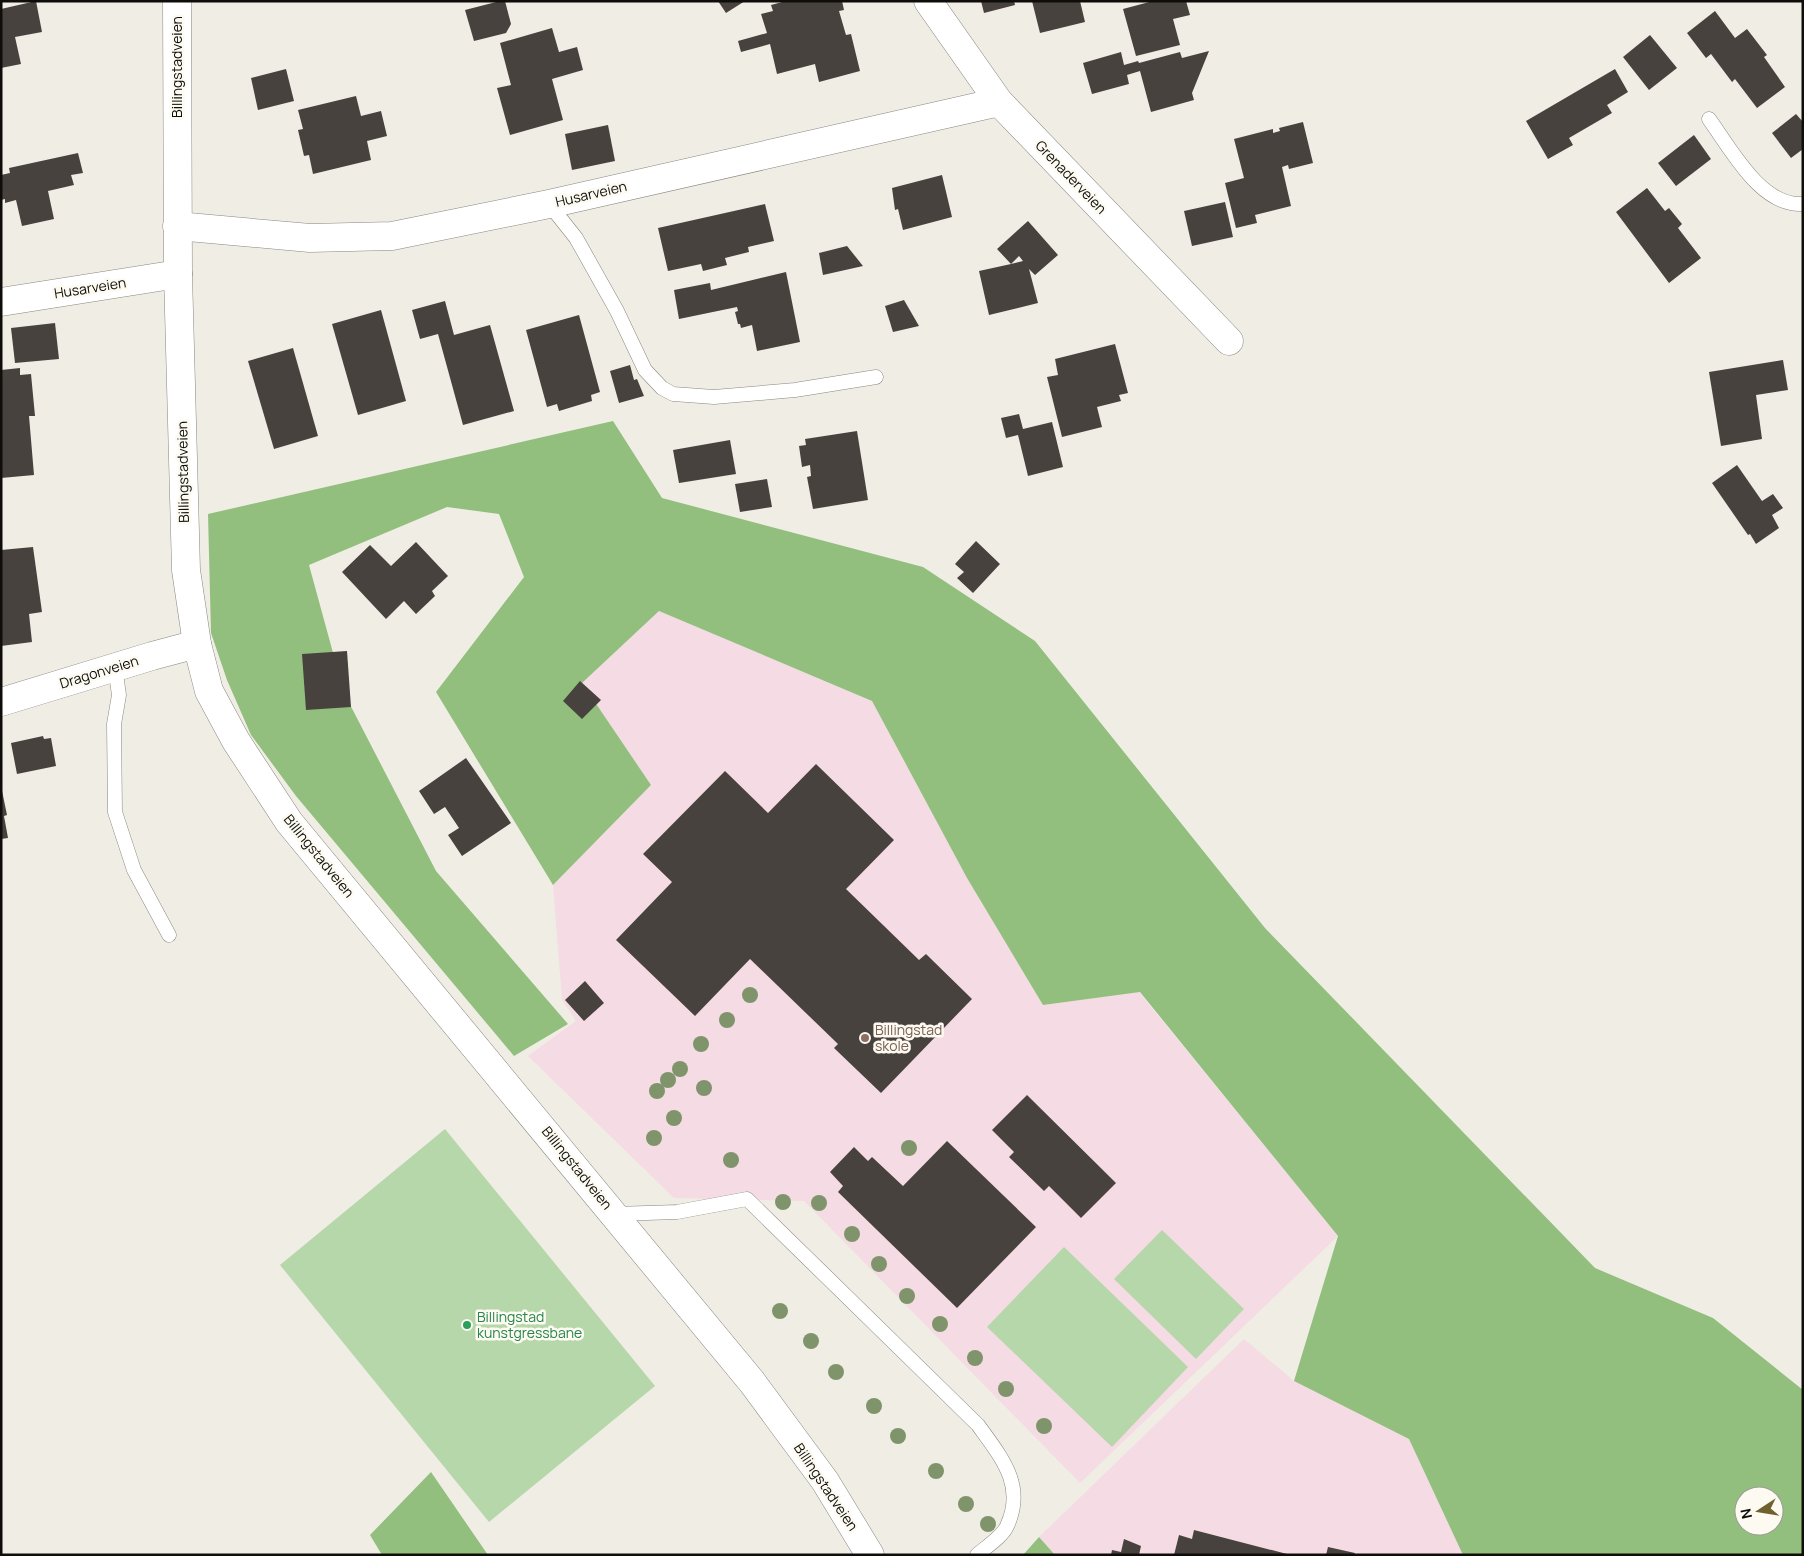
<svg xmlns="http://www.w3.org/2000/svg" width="1804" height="1556" font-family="Manrope,sans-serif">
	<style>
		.education { fill: #f5dbe3 }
		.green { fill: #b6d7a9 }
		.forest { fill: #92bf7e; fill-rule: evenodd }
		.building { fill: #48423e; fill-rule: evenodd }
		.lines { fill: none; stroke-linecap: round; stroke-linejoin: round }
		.service-casing { stroke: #8a8780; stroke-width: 15 }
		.minor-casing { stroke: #8a8780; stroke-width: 29 }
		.secondary-casing { stroke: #8a8780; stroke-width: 29 }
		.service { stroke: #fff; stroke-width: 14 }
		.minor { stroke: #fff; stroke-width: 28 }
		.secondary { stroke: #fff; stroke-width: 28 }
		.tree { fill: #7f946b }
		.education-dot { fill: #8d6e63; stroke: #fdfaf2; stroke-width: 2 }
		.leisure-dot { fill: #2e9e5b; stroke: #fdfaf2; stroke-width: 2 }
		.labels { text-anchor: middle; stroke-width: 5; stroke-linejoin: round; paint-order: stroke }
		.street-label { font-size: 14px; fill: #0e0d0a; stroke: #fdfaf2 }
		.education-label { font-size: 14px; fill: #785e54; stroke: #fdfaf2; text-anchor: start }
		.leisure-label { font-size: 14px; fill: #27864d; stroke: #fdfaf2; text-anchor: start }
	</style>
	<rect width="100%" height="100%" fill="#f0ede5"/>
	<g class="education">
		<polygon points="659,611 872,701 967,878 1043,1005 1139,992 1338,1236 1080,1483 804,1201 674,1198 528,1056 576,1021 562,1000 553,885 651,785 582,683"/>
		<polygon points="1244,1339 1294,1381 1409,1439 1463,1555 1055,1555 1039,1537"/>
	</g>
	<g class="green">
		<polygon points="445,1129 655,1386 489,1522 280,1265"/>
		<polygon points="1162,1230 1244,1309 1196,1359 1114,1279"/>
		<polygon points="1064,1247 1188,1367 1112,1447 987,1327"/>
	</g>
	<g class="forest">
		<path d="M613,421L662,498L923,567L1035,641L1265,928L1595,1268L1713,1318L1803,1390V1555H1463L1409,1439L1294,1381L1338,1236L1140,992L1043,1005L967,878L872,701L659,611L582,683L651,785L553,885L436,692L524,577L499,514L447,507L309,565L344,693L436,871L568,1024L514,1056L296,796L251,735L227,680L211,633L208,514ZM1744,1496H1774V1526H1744Z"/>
		<polygon points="431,1472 488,1555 382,1555 370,1535"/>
		<polygon points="1039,1537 1055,1555 1023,1555"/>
	</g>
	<g class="building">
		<polygon points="36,1 42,32 15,37 21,64 1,68 1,9"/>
		<polygon points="500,1 505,1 511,24 506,33 474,41 465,10"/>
		<polygon points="718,1 745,1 726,13"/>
		<polygon points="786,1 842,1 844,10 839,11 846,35 851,34 860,71 819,82 815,64 777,74 770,44 741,52 738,41 767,33 761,14 773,11 771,5"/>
		<polygon points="981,1 1014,1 1015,5 984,13"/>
		<polygon points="1032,1 1080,1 1085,22 1040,33"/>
		<polygon points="1153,1 1186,1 1190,15 1173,19 1180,45 1136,56 1123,9"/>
		<polygon points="1715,11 1735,38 1747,29 1767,55 1764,57 1785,87 1757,108 1735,79 1732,82 1711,54 1706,58 1687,33"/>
		<polygon points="552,28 559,52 577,47 583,70 552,79 563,120 510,135 497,88 511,85 500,43"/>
		<polygon points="1650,35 1677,68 1649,90 1623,57"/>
		<polygon points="1209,51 1192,93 1194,100 1151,112 1140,71 1127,75 1129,84 1092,94 1083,63 1121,52 1124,65 1138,61 1139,63 1180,52 1182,58"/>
		<polygon points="286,69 294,101 258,110 251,78"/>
		<polygon points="1615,69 1628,92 1607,105 1612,113 1569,138 1573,145 1548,159 1526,121"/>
		<polygon points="356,96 361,116 381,111 387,136 367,141 371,160 313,174 309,155 304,156 298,130 303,129 298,110"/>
		<polygon points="1796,114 1803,122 1803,149 1791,158 1772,133"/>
		<polygon points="1303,122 1313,163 1289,169 1288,165 1282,167 1291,206 1255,215 1257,223 1236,228 1225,183 1244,178 1234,139 1273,129 1273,133 1280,131 1279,128"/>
		<polygon points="608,125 615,161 572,170 565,134"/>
		<polygon points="1694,135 1711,159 1676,186 1658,163"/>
		<polygon points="78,153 83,173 71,175 74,185 48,191 54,219 22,226 16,200 5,203 5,199 1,200 1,175 10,173 9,168"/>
		<polygon points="942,175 952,217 903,230 898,209 895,210 892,188"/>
		<polygon points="1647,188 1665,211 1669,208 1682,224 1678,228 1701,258 1669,283 1616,212"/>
		<polygon points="1225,202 1233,237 1192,246 1184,211"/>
		<polygon points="765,204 774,241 748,247 749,252 725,258 727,265 703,271 701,264 668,271 658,228"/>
		<path d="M1028,221L1058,255L1035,275L1029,269L1038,303L989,315L979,271L1011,264L997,249ZM1019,256L1023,261L1011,264Z"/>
		<polygon points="847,246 863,266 823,275 819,253"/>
		<polygon points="786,272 800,342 757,351 752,325 741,328 740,324 738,324 735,312 738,311 737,307 679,319 674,290 710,283 711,290"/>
		<polygon points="904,300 919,326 893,332 885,306"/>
		<polygon points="445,301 454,335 490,325 514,411 463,425 438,334 420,339 412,310"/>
		<polygon points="381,310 406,401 358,415 332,324"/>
		<polygon points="579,315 600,392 591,395 592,401 559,411 557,404 547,407 526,330"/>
		<polygon points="55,323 59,359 15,363 11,328"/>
		<polygon points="1115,344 1128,393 1119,395 1121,401 1097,407 1102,427 1062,437 1047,377 1058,375 1055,359"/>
		<polygon points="293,348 318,436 274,449 248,361"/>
		<polygon points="1783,360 1788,390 1756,395 1762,439 1721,446 1709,372"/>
		<polygon points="630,365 634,380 637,379 644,396 619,403 610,371"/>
		<polygon points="20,368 20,375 31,374 35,416 29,416 34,475 1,478 1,370"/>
		<polygon points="1019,414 1023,429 1052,422 1063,467 1028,476 1018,435 1006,438 1001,418"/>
		<polygon points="857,431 868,500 813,509 807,477 811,476 810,465 802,467 799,446 806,445 805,439"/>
		<polygon points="730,440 736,474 679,483 673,450"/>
		<polygon points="1737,465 1762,501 1773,494 1783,508 1772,515 1779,528 1756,544 1750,534 1748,535 1712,483"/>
		<polygon points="767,479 772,507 740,512 735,484"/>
		<polygon points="976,541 1000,564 973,593 957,578 964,572 955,564"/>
		<polygon points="416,542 448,576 432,591 435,596 416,614 404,601 386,619 342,572 370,545 391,566"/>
		<polygon points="33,547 42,612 29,614 32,642 1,646 1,550"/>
		<polygon points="347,651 351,707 306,710 302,654"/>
		<polygon points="580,681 601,700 582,719 563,701"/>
		<polygon points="43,736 44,739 51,738 56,766 17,774 11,743"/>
		<polygon points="466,758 511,823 462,856 448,835 459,828 445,807 434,814 419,791"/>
		<polygon points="816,764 894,840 846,889 919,960 926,954 972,999 881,1093 834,1048 838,1044 750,959 695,1016 616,940 672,882 643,854 725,771 768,813"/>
		<polygon points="1,786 7,815 4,816 8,838 1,839"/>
		<polygon points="585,981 604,1003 584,1021 565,1000"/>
		<polygon points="1027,1095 1116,1183 1081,1218 1049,1186 1044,1191 1009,1157 1014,1152 992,1130"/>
		<polygon points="947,1141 1036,1227 957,1308 838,1192 843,1186 830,1172 854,1147 868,1161 872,1157 903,1186"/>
		<polygon points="1194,1530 1287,1554 1287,1555 1174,1555 1179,1535 1192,1539"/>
		<polygon points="1124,1539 1141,1546 1139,1555 1111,1555 1112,1550 1121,1552"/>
		<polygon points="1328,1547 1355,1553 1354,1555 1326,1555"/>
	</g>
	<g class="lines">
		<defs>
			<g id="service">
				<path d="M1709,119C1731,149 1761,207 1803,204"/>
				<polyline points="549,204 576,238 617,311 645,370 662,388 673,394 714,397 795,390 876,377"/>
				<polyline points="115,667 119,695 114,724 115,812 134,870 169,935"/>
				<path d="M615,1214L677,1212L747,1199L978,1425C1001,1457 1026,1485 1007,1526C1003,1536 986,1547 977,1555"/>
			</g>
			<g id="minor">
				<polyline points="928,1 999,102 1229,341"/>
				<polyline points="177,226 310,238 392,236 549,204 999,102"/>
				<polyline points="1,302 178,274"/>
				<polyline points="1,702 152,656 197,644"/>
			</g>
			<polyline id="secondary" points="177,1 178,274 186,570 197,644 209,691 236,741 289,822 752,1382 825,1481 870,1555"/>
		</defs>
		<use href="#service" class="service-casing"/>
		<use href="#minor" class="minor-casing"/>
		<use href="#secondary" class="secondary-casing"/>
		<use href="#service" class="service"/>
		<use href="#minor" class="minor"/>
		<use href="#secondary" class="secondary"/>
	</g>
	<g class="tree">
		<circle cx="750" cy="995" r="8"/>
		<circle cx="727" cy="1020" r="8"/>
		<circle cx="701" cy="1044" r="8"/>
		<circle cx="680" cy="1069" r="8"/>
		<circle cx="668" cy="1080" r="8"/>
		<circle cx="704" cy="1088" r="8"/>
		<circle cx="657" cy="1091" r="8"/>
		<circle cx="674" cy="1118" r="8"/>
		<circle cx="654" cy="1138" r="8"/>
		<circle cx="909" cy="1148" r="8"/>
		<circle cx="731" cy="1160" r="8"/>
		<circle cx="783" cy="1202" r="8"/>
		<circle cx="819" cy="1203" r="8"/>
		<circle cx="852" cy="1234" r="8"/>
		<circle cx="879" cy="1264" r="8"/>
		<circle cx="907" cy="1296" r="8"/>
		<circle cx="780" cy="1311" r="8"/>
		<circle cx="940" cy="1324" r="8"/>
		<circle cx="811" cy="1341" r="8"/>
		<circle cx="975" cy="1358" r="8"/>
		<circle cx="836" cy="1372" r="8"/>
		<circle cx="1006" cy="1389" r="8"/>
		<circle cx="874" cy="1406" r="8"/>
		<circle cx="1044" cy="1426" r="8"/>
		<circle cx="898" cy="1436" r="8"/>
		<circle cx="936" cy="1471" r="8"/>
		<circle cx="966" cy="1504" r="8"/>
		<circle cx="988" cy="1524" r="8"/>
	</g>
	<circle class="education-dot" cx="865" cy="1038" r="5"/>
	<circle class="leisure-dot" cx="467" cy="1325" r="5"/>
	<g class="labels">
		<g class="street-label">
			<text transform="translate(177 67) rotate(-90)" y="5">Billingstadveien</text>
			<text transform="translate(1071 177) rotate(46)" y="5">Grenaderveien</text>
			<text transform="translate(591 194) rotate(-13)" y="5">Husarveien</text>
			<text transform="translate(90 288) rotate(-9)" y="5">Husarveien</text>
			<text transform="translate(183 472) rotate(-91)" y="5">Billingstadveien</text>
			<text transform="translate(99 672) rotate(-17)" y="5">Dragonveien</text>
			<text transform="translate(319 856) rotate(51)" y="5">Billingstadveien</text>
			<text transform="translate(577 1168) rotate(51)" y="5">Billingstadveien</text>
			<text transform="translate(826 1487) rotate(56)" y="5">Billingstadveien</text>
		</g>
		<g class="education-label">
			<text x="875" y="1035">Billingstad<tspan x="875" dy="16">skole</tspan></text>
		</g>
		<g class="leisure-label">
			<text x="477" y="1322">Billingstad<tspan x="477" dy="16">kunstgressbane</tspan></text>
		</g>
	</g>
	<rect width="1804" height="1556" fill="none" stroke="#0e0d0a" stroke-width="5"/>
	<g transform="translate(1759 1511) rotate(258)"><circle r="24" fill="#fdfaf2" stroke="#9d9b95"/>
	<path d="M0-4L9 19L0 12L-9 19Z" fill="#70622f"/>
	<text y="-8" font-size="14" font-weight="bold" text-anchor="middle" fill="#0e0d0a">N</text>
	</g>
</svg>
